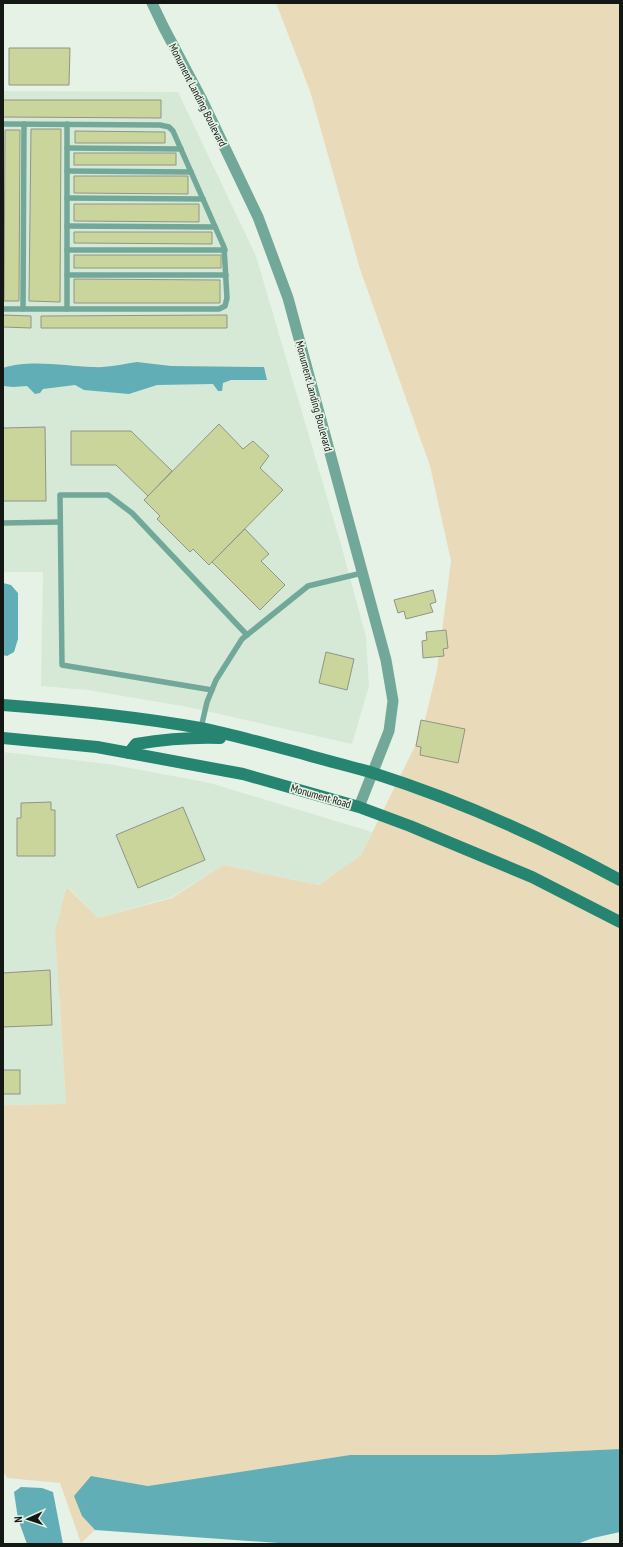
<svg xmlns="http://www.w3.org/2000/svg" width="623" height="1547" font-family="'PT Sans Narrow',sans-serif">
	<style>
		.built { fill: #d6e9d7 }
		.green { fill: #e9dbb9 }
		.water { fill: #61aeb6 }
		.building { fill: #cad59b; stroke: #919486 }
		.lines { fill: none; stroke-linecap: round; stroke-linejoin: round }
		.lane { stroke: #72a899; stroke-width: 5.5 }
		.street { stroke: #72a899; stroke-width: 11 }
		.secondary { stroke: #258571; stroke-width: 12 }
		.labels { text-anchor: middle; stroke-width: 3.5; stroke-linejoin: round; paint-order: stroke }
		.street-label { font-size: 11px; fill: #141814; stroke: #e6f2e6 }
	</style>
	<rect width="100%" height="100%" fill="#e6f2e6"/>
	<g class="built">
		<polygon points="3,91 178,92 256,256 342,548 366,637 369,686 352,744 188,707 87,690 41,686 43,572 3,572"/>
		<polygon points="3,752 109,764 210,783 372,832 361,855 319,885 223,865 172,897 98,918 68,887 59,997 66,1104 3,1105"/>
	</g>
	<polygon class="green" points="276,3 620,3 620,1449 494,1455 350,1455 148,1486 91,1476 82,1516 95,1530 81,1543 60,1483 7,1478 3,1471 3,1105 66,1104 55,930 67,887 98,918 172,898 223,865 319,885 361,855 422,732 437,670 451,561 430,466 360,269 310,91"/>
	<g class="water">
		<path d="M137,362L171,366L264,367L267,380H231L223,383L222,391H218L213,384L157,385L129,394L84,390L75,385L43,389L40,393L35,394L27,386L13,387L3,386V368C29,359 66,366 93,367C107,368 123,364 137,362Z"/>
		<polygon points="3,583 11,585 18,593 18,639 14,652 7,656 3,655"/>
		<polygon points="620,1449 620,1532 593,1538 577,1544 293,1544 95,1530 82,1516 74,1496 91,1476 148,1486 350,1455 494,1455"/>
		<polygon points="21,1487 42,1488 53,1492 63,1544 27,1544 18,1519 14,1492"/>
	</g>
	<g class="building">
		<polygon points="9,48 70,48 69,85 9,85"/>
		<polygon points="3,100 161,100 161,118 3,117"/>
		<polygon points="31,129 61,129 60,302 29,301"/>
		<polygon points="5,130 20,130 19,301 4,301"/>
		<polygon points="75,131 165,132 165,143 75,143"/>
		<rect x="74" y="153" width="102" height="12"/>
		<polygon points="74,176 188,176 188,194 74,193"/>
		<polygon points="74,204 199,204 199,222 74,221"/>
		<polygon points="74,232 212,232 212,244 74,243"/>
		<rect x="74" y="255" width="147" height="13"/>
		<polygon points="74,279 220,280 220,303 74,303"/>
		<polygon points="3,315 31,316 31,328 3,327"/>
		<polygon points="227,315 227,328 41,328 41,316"/>
		<polygon points="219,424 243,449 253,441 269,456 260,468 283,490 209,565 193,549 190,552 157,519 160,516 144,500"/>
		<polygon points="45,427 46,501 3,501 3,428"/>
		<polygon points="71,431 131,431 172,471 148,496 116,465 71,465"/>
		<polygon points="245,529 269,554 261,561 285,585 260,610 212,562"/>
		<polygon points="433,590 436,602 430,604 433,612 406,619 404,611 398,613 394,600"/>
		<polygon points="446,630 448,648 443,649 444,656 423,658 422,641 427,640 426,632"/>
		<polygon points="326,652 354,659 347,690 319,683"/>
		<polygon points="421,720 465,729 458,763 420,755 421,747 416,746"/>
		<polygon points="51,802 51,810 55,810 55,856 17,856 17,818 21,818 21,803"/>
		<polygon points="183,807 205,860 138,888 116,835"/>
		<polygon points="50,970 52,1025 3,1027 3,973"/>
		<rect x="3" y="1070" width="17" height="24"/>
	</g>
	<g class="lines">
		<g class="lane">
			<polyline points="3,124 160,125 169,127 173,131 224,247 227,298 225,306 219,309 3,309"/>
			<polyline points="67,148 181,149"/>
			<polyline points="67,171 191,172"/>
			<polyline points="67,198 203,199"/>
			<polyline points="67,226 215,227"/>
			<polyline points="67,250 225,250"/>
			<polyline points="67,275 226,275"/>
			<polyline points="23,309 24,124"/>
			<polyline points="67,309 67,124"/>
			<polyline points="3,523 60,522"/>
			<polyline points="212,690 62,665 60,495 108,495 132,513 247,635"/>
			<polyline points="201,728 207,702 216,680 242,639 308,586 362,573"/>
		</g>
		<polyline class="street" points="152,3 163,26 201,98 258,217 288,298 386,660 393,701 389,731 359,807"/>
		<g class="secondary">
			<path d="M3,705C69,710 135,716 200,728C235,735 269,745 304,754C327,761 350,766 373,773C458,800 541,837 620,880"/>
			<polyline points="3,738 97,747 243,774 359,807 410,826 532,877 620,922"/>
			<path d="M129,753L136,744C166,739 189,737 220,738"/>
		</g>
	</g>
	<g class="labels">
		<g class="street-label">
			<text transform="translate(198 95) rotate(63)" y="4">Monument Landing Boulevard</text>
			<text transform="translate(314 396) rotate(75)" y="4">Monument Landing Boulevard</text>
			<text transform="translate(321 796) rotate(16)" y="4">Monument Road</text>
		</g>
	</g>
	<rect width="623" height="1547" fill="none" stroke="#141814" stroke-width="8"/>
	<g transform="translate(28 1519) rotate(267)" stroke="#e6f2e6" stroke-width="3" paint-order="stroke">
	<path d="M0-3L7 15L0 10L-7 15Z" fill="#141814"/>
	<text y="-6" font-size="11" font-weight="bold" text-anchor="middle" fill="#141814">N</text>
	</g>
</svg>
